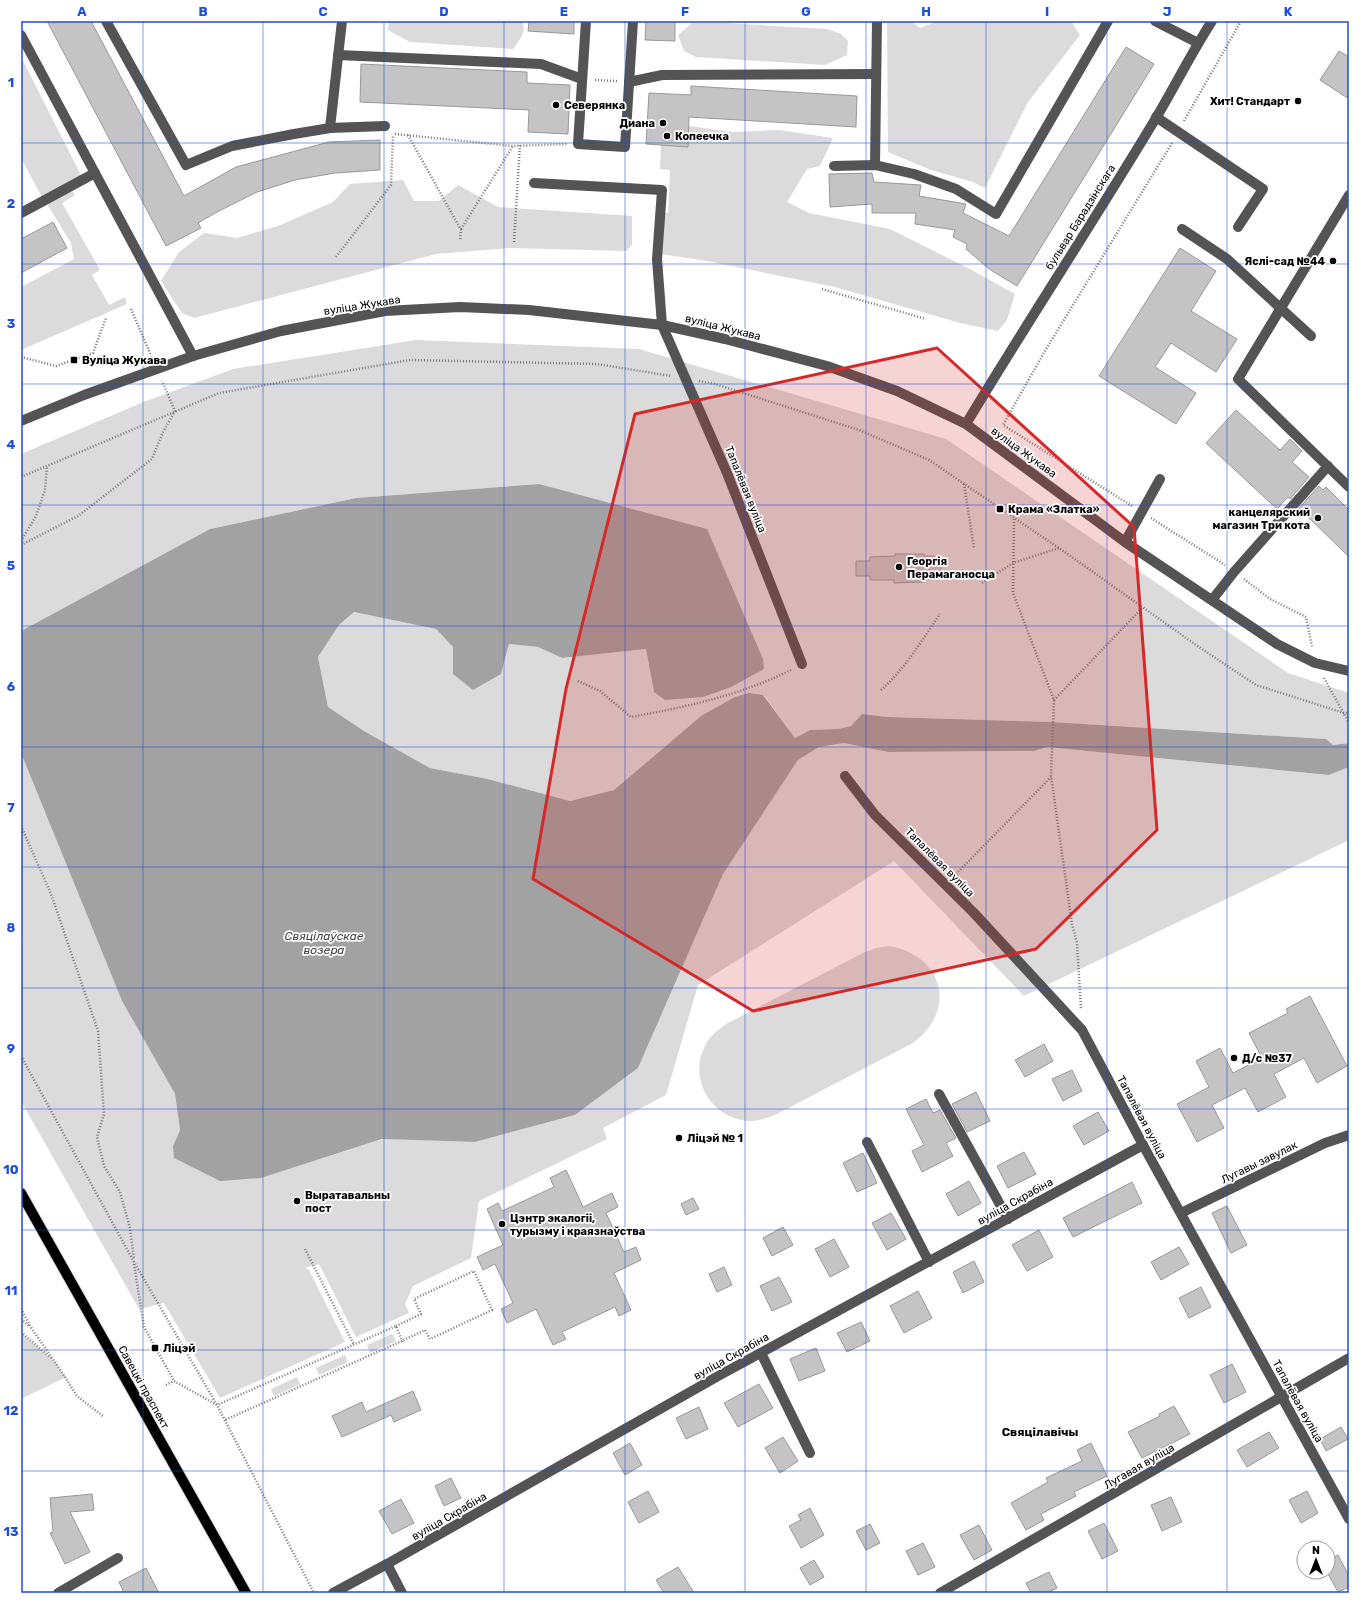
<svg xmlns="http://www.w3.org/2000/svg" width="1370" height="1614" font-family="Rubik,sans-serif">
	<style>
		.green { fill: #dbdbdb }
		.water { fill: #a2a2a2 }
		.building { fill: #c4c4c4; stroke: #989898 }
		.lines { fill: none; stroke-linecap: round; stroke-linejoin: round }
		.major-casing { stroke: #dbdbdb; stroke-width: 12 }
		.path { stroke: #767676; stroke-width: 2.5; stroke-dasharray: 1 2; stroke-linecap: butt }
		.minor { stroke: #545454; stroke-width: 10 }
		.major { stroke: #000; stroke-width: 10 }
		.marked { fill: #d62828; fill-opacity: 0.2; stroke: #d62828; stroke-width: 3; stroke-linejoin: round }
		.grid { fill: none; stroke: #1d4ed8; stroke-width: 1; stroke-opacity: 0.55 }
		.poi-dot { fill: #000; stroke: #fff; stroke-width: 1.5 }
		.labels { text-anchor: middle; stroke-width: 3.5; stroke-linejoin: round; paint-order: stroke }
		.poi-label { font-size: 11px; font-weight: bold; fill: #000; stroke: #fff; text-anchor: start }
		.street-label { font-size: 11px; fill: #000; stroke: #fff }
		.water-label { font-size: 12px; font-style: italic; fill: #434343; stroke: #fff }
		.neighbourhood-label { font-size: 12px; font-weight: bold; fill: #000; stroke: #fff }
		.neatline { fill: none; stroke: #1d4ed8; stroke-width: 1.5 }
		.grid-label { font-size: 13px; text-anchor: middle; font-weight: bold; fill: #1d4ed8 }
	</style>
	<rect width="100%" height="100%" fill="#fff"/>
	<g class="green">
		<path d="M389,21H522C527,32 520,40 513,49L410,42L388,30Z"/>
		<polygon points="887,21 911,21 920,28 938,21 1071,21 1080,35 1028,102 985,188 973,182 931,170 888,152"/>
		<polygon points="692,23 726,23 827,29 841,34 848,41 847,55 825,65 696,57 684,51 678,35"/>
		<polygon points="21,57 82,177 43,199 21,158"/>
		<polygon points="689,126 732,132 779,130 833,138 820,166 807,169 787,202 809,213 890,229 970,269 1015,294 1007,320 998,331 960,323 835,287 707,261 661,254 664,213 668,213 670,170 660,169 661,145 688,146"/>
		<polygon points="403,180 414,201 439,201 458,185 498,207 632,216 632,245 626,251 511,248 436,254 194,318 182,313 161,281 179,252 204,233 237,238 278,226 333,202 350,184"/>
		<polygon points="71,189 75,195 62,203 100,270 92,275 109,305 125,297 127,304 21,350 21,287 74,259 71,243 46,202"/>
		<polygon points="416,340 639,349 946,439 1288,673 1349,693 1349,743 1333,745 1325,739 1052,722 888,717 862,714 851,726 838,729 810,730 795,738 764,695 701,716 614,790 570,801 488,779 430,768 364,731 328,707 318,657 339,625 354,612 436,629 453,647 453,674 501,674 509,644 538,647 562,658 646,649 654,692 703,697 539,484 356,498 210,529 21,631 21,454 146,401 233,369"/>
		<polygon points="844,743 888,752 1034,751 1047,747 1329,775 1349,767 1349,840 1024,996 894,861 698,985 666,1095 603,1128 607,1139 479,1201 471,1258 413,1286 405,1304 409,1313 356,1337 319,1264 305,1268 309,1270 345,1342 220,1398 164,1303 139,1309 21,1101 21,753 122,1001 175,1094 180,1130 173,1146 261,1178 383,1139 475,1142 575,1115 638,1068 723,874 798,760 819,747"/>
		<path d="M889,946C943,955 958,1010 913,1043L775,1115C767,1118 758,1121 748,1121C710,1118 687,1077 706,1044C710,1036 718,1030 726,1024L863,953L876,948Z"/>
		<polygon points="21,1333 54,1361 66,1377 21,1399"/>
		<polygon points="392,1334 396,1341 370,1353 367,1345"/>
		<polygon points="345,1355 348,1362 319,1375 316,1368"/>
		<polygon points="297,1377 300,1384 274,1396 271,1389"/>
	</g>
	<polygon class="water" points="539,484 707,529 763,659 764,669 731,687 703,697 665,700 654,692 646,649 562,658 538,647 509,644 501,674 473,690 453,674 453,647 436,629 354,612 339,625 318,657 328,707 364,731 430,768 488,779 570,801 614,790 701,716 735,697 749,693 763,695 795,738 810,730 838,729 851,726 862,714 888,717 1052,722 1326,739 1333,745 1349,743 1349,767 1329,775 1047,747 1034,751 888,752 844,743 819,747 798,760 723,874 638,1068 575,1115 475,1142 382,1139 261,1178 220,1181 174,1158 173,1146 180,1130 175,1094 122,1001 21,753 21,631 210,529 356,498"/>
	<g class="building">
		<polygon points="47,21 91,21 184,196 236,167 329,142 380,140 380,170 335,173 295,180 257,192 217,212 198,223 201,228 166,246"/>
		<polygon points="529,21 574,21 574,34 528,31"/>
		<polygon points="646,21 675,21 675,41 645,40"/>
		<polygon points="1126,47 1154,64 1017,286 989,269 966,249 967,244 953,237 955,230 915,224 916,213 872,213 872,204 830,207 829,174 872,173 874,182 921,185 919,196 966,204 963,213 1009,236"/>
		<polygon points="1339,51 1349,57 1349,99 1320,80"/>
		<polygon points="361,64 527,72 527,83 570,85 568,134 528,132 529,110 360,102"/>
		<polygon points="691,86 857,96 856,127 689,117 688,147 646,144 649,93 691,95"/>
		<polygon points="53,222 67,248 21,273 21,239"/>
		<polygon points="1180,248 1216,271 1191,311 1237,339 1216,372 1171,343 1155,367 1196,393 1176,424 1099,376"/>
		<polygon points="1236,410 1280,450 1290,439 1302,451 1292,462 1309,477 1290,499 1288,497 1277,509 1206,443"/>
		<polygon points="1319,486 1323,490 1326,487 1349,510 1349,557 1299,508"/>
		<polygon points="895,554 924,554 924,556 934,556 941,565 941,570 936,579 924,579 924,582 894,583 894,580 870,580 870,576 856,576 856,561 870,561 870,557 895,556"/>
		<polygon points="1310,996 1347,1066 1317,1083 1304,1058 1274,1074 1286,1097 1258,1112 1245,1088 1212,1105 1224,1128 1197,1142 1177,1104 1209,1087 1196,1061 1220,1048 1233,1073 1262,1058 1249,1033 1288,1013 1286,1009"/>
		<polygon points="1044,1044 1053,1061 1025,1077 1015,1060"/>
		<polygon points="1072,1070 1082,1091 1063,1101 1052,1079"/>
		<polygon points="976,1092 990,1121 967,1132 952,1104"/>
		<polygon points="926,1099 933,1113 940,1110 956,1138 946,1143 953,1156 922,1172 912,1151 924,1145 906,1109"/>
		<polygon points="1098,1112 1109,1131 1084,1145 1073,1126"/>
		<polygon points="1024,1152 1036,1174 1008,1188 997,1166"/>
		<polygon points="863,1153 877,1183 857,1192 843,1163"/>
		<polygon points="566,1170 583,1207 612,1193 618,1207 606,1213 624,1252 636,1247 641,1260 614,1273 631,1310 619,1316 615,1307 562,1332 566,1339 553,1345 536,1309 507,1323 501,1309 513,1303 495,1264 483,1270 477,1257 503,1245 487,1209 498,1203 502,1211 554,1187 550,1178"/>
		<polygon points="969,1181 981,1203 958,1216 946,1194"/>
		<polygon points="1132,1182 1142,1203 1073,1237 1063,1218"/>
		<polygon points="693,1198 699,1209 686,1215 681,1204"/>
		<polygon points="1227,1206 1247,1245 1231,1253 1212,1213"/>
		<polygon points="891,1213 906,1239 887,1250 872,1223"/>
		<polygon points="783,1227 793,1245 772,1256 763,1238"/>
		<polygon points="1039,1230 1053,1257 1027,1271 1012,1245"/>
		<polygon points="834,1239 849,1267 830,1277 815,1249"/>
		<polygon points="1179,1247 1189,1264 1161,1280 1151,1262"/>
		<polygon points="974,1261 984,1282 963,1293 953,1272"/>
		<polygon points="724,1267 732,1285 717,1292 709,1274"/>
		<polygon points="779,1277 792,1302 772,1311 760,1286"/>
		<polygon points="1201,1287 1211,1307 1189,1318 1179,1298"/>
		<polygon points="918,1291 932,1318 904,1333 890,1306"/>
		<polygon points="861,1322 870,1341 847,1352 837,1333"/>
		<polygon points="816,1348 825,1371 799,1381 790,1359"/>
		<polygon points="1232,1364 1246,1392 1224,1403 1210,1375"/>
		<polygon points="759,1384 773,1408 738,1427 724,1403"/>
		<polygon points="413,1391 421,1410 394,1422 391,1415 342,1437 332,1416 362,1402 366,1412"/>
		<polygon points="1174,1406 1190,1434 1142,1458 1128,1432 1160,1416 1159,1414"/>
		<polygon points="699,1407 708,1429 686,1439 676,1418"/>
		<polygon points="1341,1427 1348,1439 1326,1451 1320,1439"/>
		<polygon points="1269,1432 1279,1448 1247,1467 1237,1450"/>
		<polygon points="783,1437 798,1461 780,1473 765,1448"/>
		<polygon points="630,1443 642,1465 625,1475 613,1453"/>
		<polygon points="1091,1443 1107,1476 1074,1492 1076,1496 1041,1514 1044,1520 1026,1530 1011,1503 1048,1482 1046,1478 1082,1461 1077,1450"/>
		<polygon points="451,1478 461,1498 444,1506 435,1486"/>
		<polygon points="648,1491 659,1512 639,1523 628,1502"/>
		<polygon points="1307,1491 1318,1513 1301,1523 1289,1500"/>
		<polygon points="92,1494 94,1510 70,1512 90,1552 65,1564 50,1533 53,1532 50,1498"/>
		<polygon points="1171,1497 1182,1522 1162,1531 1151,1505"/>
		<polygon points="401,1499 414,1523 392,1534 379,1511"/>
		<polygon points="810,1508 824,1535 801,1548 789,1526 801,1520 798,1515"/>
		<polygon points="1104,1523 1118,1551 1102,1559 1088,1531"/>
		<polygon points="870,1524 880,1543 866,1550 856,1531"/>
		<polygon points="979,1525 992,1550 974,1560 960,1535"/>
		<polygon points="923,1543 935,1567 918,1575 906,1551"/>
		<polygon points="1338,1555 1349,1576 1349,1587 1338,1592 1328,1574 1328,1560"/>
		<polygon points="814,1560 824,1577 810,1585 800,1568"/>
		<polygon points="678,1567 694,1593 664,1593 656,1580"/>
		<polygon points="146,1568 159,1593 124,1593 119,1582"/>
		<polygon points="1049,1572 1057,1588 1047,1593 1031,1593 1026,1583"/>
	</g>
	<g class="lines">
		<defs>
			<polyline id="major" points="21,1193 246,1593"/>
		</defs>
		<use href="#major" class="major-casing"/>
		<g class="path">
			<polyline points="595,80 618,81"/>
			<polyline points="1184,121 1241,21"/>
			<polyline points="395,134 513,146 567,144"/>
			<polyline points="408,135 461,230 460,240"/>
			<polyline points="461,229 513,146"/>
			<polyline points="514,242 520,145"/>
			<polyline points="336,257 391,185 393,136"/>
			<polyline points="822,289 926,319"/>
			<polyline points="131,309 152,358"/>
			<polyline points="21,357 56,366 93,353 106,318"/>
			<polyline points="699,381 715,384 859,430 929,460 1069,555 1196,645 1256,685 1344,713 1349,713"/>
			<polyline points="21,477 219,393 410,360 597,364 671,376"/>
			<polyline points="964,484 974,548"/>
			<polyline points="1132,506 1003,425 1045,351 1172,143"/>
			<polyline points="1151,518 1225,565"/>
			<polyline points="1014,519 1013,593 1054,700 1051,776 1072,924 1077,943 1081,1009"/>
			<polyline points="21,541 36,516 45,490 47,466"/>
			<polyline points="21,545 78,516 152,459 163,432 175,411 162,381"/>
			<polyline points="1244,579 1270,599 1306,617 1312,647"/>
			<polyline points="982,583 1013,563 1059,548"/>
			<polyline points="1324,678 1349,723"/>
			<path d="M578,681L600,691L631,717C686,707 741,695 791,670"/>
			<path d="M881,690C905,669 922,640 940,614"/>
			<polyline points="1054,700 1143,607"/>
			<polyline points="21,826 51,894 98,1031 104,1114 97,1137 104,1166 120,1192 130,1228 134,1259"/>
			<polyline points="954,876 1051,777"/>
			<polyline points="21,1056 134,1262 217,1405 314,1593"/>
			<polyline points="305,1249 354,1345"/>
			<polyline points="134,1264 144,1327 174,1381"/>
			<polyline points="21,1309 32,1329 61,1371 77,1396 104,1417"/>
			<polyline points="21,1319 30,1327"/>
			<polyline points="396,1326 421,1314 414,1299 474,1271 492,1310 430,1339 425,1330 402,1341"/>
			<polyline points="21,1332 51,1358"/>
			<polyline points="166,1385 174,1381 217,1405 396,1326 402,1341 225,1420"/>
		</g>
		<g class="minor">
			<polyline points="106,21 186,165 232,146 294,134 330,128 385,126"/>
			<polyline points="586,21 578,144 625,147 633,21"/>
			<polyline points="1155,21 1198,43"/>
			<polyline points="21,35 193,356"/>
			<polyline points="338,55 541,64 582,79"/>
			<polyline points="629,82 662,75 876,74"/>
			<polyline points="1156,117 1263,189 1238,227"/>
			<polyline points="330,128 342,21"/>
			<polyline points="875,165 877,21"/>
			<polyline points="834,166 875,165 914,174 956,189 996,214 1108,21"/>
			<polyline points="534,183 662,190 657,259 662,325 727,473 802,664"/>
			<polyline points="1349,195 1238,379 1349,487"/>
			<polyline points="21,213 95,173"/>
			<polyline points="1182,229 1227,259 1311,336"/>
			<polyline points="21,421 84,395 193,356 281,331 385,311 460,307 529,310 662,325 725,339 827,366 897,391 966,424 1125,542 1277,644 1315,663 1349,671"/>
			<path d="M966,424C1028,321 1094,221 1156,118C1175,86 1192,52 1212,21"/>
			<polyline points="1125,542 1160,479"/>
			<polyline points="1212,600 1234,572 1328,466"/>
			<polyline points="845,776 875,815 974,913 1082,1030 1143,1145 1349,1519"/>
			<polyline points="939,1094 1008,1219"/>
			<polyline points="867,1142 929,1262"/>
			<polyline points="1181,1213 1325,1143 1349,1135"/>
			<polyline points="761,1353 810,1453"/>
			<polyline points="387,1564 402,1593"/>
			<polyline points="58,1593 118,1558"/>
			<polyline points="333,1593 387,1564 720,1375 1143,1145"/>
			<polyline points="940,1593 1349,1358"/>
		</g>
		<use href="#major" class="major"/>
	</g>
	<path class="marked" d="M937,348L1134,527L1157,830L1036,949L753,1011L533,879L566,689L635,414Z"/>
	<path class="grid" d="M143,21V1593M263,21V1593M384,21V1593M504,21V1593M625,21V1593M745,21V1593M866,21V1593M986,21V1593M1107,21V1593M1227,21V1593M21,143H1349M21,264H1349M21,384H1349M21,505H1349M21,626H1349M21,747H1349M21,867H1349M21,988H1349M21,1109H1349M21,1230H1349M21,1350H1349M21,1471H1349"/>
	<g class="poi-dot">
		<circle cx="1298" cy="101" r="4"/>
		<circle cx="556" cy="105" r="4"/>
		<circle cx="663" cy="123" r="4"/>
		<circle cx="667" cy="136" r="4"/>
		<circle cx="1333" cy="261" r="4"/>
		<rect x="70" y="356" width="8" height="8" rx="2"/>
		<rect x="996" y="505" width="8" height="8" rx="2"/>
		<circle cx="1318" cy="518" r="4"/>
		<circle cx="899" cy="567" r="4"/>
		<circle cx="1234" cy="1058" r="4"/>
		<circle cx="679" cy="1138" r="4"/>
		<circle cx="297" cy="1201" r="4"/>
		<circle cx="502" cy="1224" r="4"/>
		<rect x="151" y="1344" width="8" height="8" rx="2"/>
	</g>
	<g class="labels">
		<g class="poi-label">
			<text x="1290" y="105" text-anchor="end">Хит! Стандарт</text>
			<text x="564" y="109">Северянка</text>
			<text x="655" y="127" text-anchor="end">Диана</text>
			<text x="675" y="140">Копеечка</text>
			<text x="1325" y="265" text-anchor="end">Яслі-сад №44</text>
			<text x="82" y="364">Вуліца Жукава</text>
			<text x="1008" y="513">Крама «Златка»</text>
			<text x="1310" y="516" text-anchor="end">канцелярский<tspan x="1310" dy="13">магазин Три кота</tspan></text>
			<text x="907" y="565">Георгія<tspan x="907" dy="13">Перамаганосца</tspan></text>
			<text x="1242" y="1062">Д/с №37</text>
			<text x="687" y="1142">Ліцэй № 1</text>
			<text x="305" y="1199">Выратавальны<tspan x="305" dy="13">пост</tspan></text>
			<text x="510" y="1222">Цэнтр экалогіі,<tspan x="510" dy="13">турызму і краязнаўства</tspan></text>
			<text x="163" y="1352">Ліцэй</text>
		</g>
		<g class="street-label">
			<text transform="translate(1080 217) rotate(-58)" y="4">бульвар Барадзінскага</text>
			<text transform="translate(362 305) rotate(-9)" y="4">вуліца Жукава</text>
			<text transform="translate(723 327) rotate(14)" y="4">вуліца Жукава</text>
			<text transform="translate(1024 452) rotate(36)" y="4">вуліца Жукава</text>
			<text transform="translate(746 489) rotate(68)" y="4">Тапалёвая вуліца</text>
			<text transform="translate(940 862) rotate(45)" y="4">Тапалёвая вуліца</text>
			<text transform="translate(1142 1117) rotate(62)" y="4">Тапалёвая вуліца</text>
			<text transform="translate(1259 1162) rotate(-26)" y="4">Лугавы завулак</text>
			<text transform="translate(1015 1201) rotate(-29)" y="4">вуліца Скрабіна</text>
			<text transform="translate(731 1356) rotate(-29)" y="4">вуліца Скрабіна</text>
			<text transform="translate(144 1387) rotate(61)" y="4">Савецкі праспект</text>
			<text transform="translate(1298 1401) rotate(61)" y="4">Тапалёвая вуліца</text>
			<text transform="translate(1139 1466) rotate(-30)" y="4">Лугавая вуліца</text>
			<text transform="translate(449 1516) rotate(-30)" y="4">вуліца Скрабіна</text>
		</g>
		<g class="water-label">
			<text x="324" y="940">Свяцілаўскае<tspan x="324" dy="14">возера</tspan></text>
		</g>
		<g class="neighbourhood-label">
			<text x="1040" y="1436">Свяцілавічы</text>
		</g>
	</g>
	<rect width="1370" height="1614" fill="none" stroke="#ffffff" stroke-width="44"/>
	<g transform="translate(1316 1560)"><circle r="19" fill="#ffffff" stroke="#999999"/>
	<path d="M0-3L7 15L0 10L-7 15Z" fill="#000000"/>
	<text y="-6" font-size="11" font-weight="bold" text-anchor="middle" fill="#000000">N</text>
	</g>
	<rect x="22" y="22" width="1326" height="1570" class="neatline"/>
	<g class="grid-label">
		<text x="82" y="16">A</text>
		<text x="203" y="16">B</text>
		<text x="323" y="16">C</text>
		<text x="444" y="16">D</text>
		<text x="564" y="16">E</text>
		<text x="685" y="16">F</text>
		<text x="806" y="16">G</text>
		<text x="926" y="16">H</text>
		<text x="1047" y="16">I</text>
		<text x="1167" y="16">J</text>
		<text x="1288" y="16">K</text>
		<text x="11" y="87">1</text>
		<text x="11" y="208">2</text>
		<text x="11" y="328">3</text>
		<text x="11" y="449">4</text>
		<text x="11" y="570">5</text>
		<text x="11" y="691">6</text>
		<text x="11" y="812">7</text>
		<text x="11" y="932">8</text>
		<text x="11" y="1053">9</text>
		<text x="11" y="1174">10</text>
		<text x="11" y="1295">11</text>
		<text x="11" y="1415">12</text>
		<text x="11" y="1536">13</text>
	</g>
</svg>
